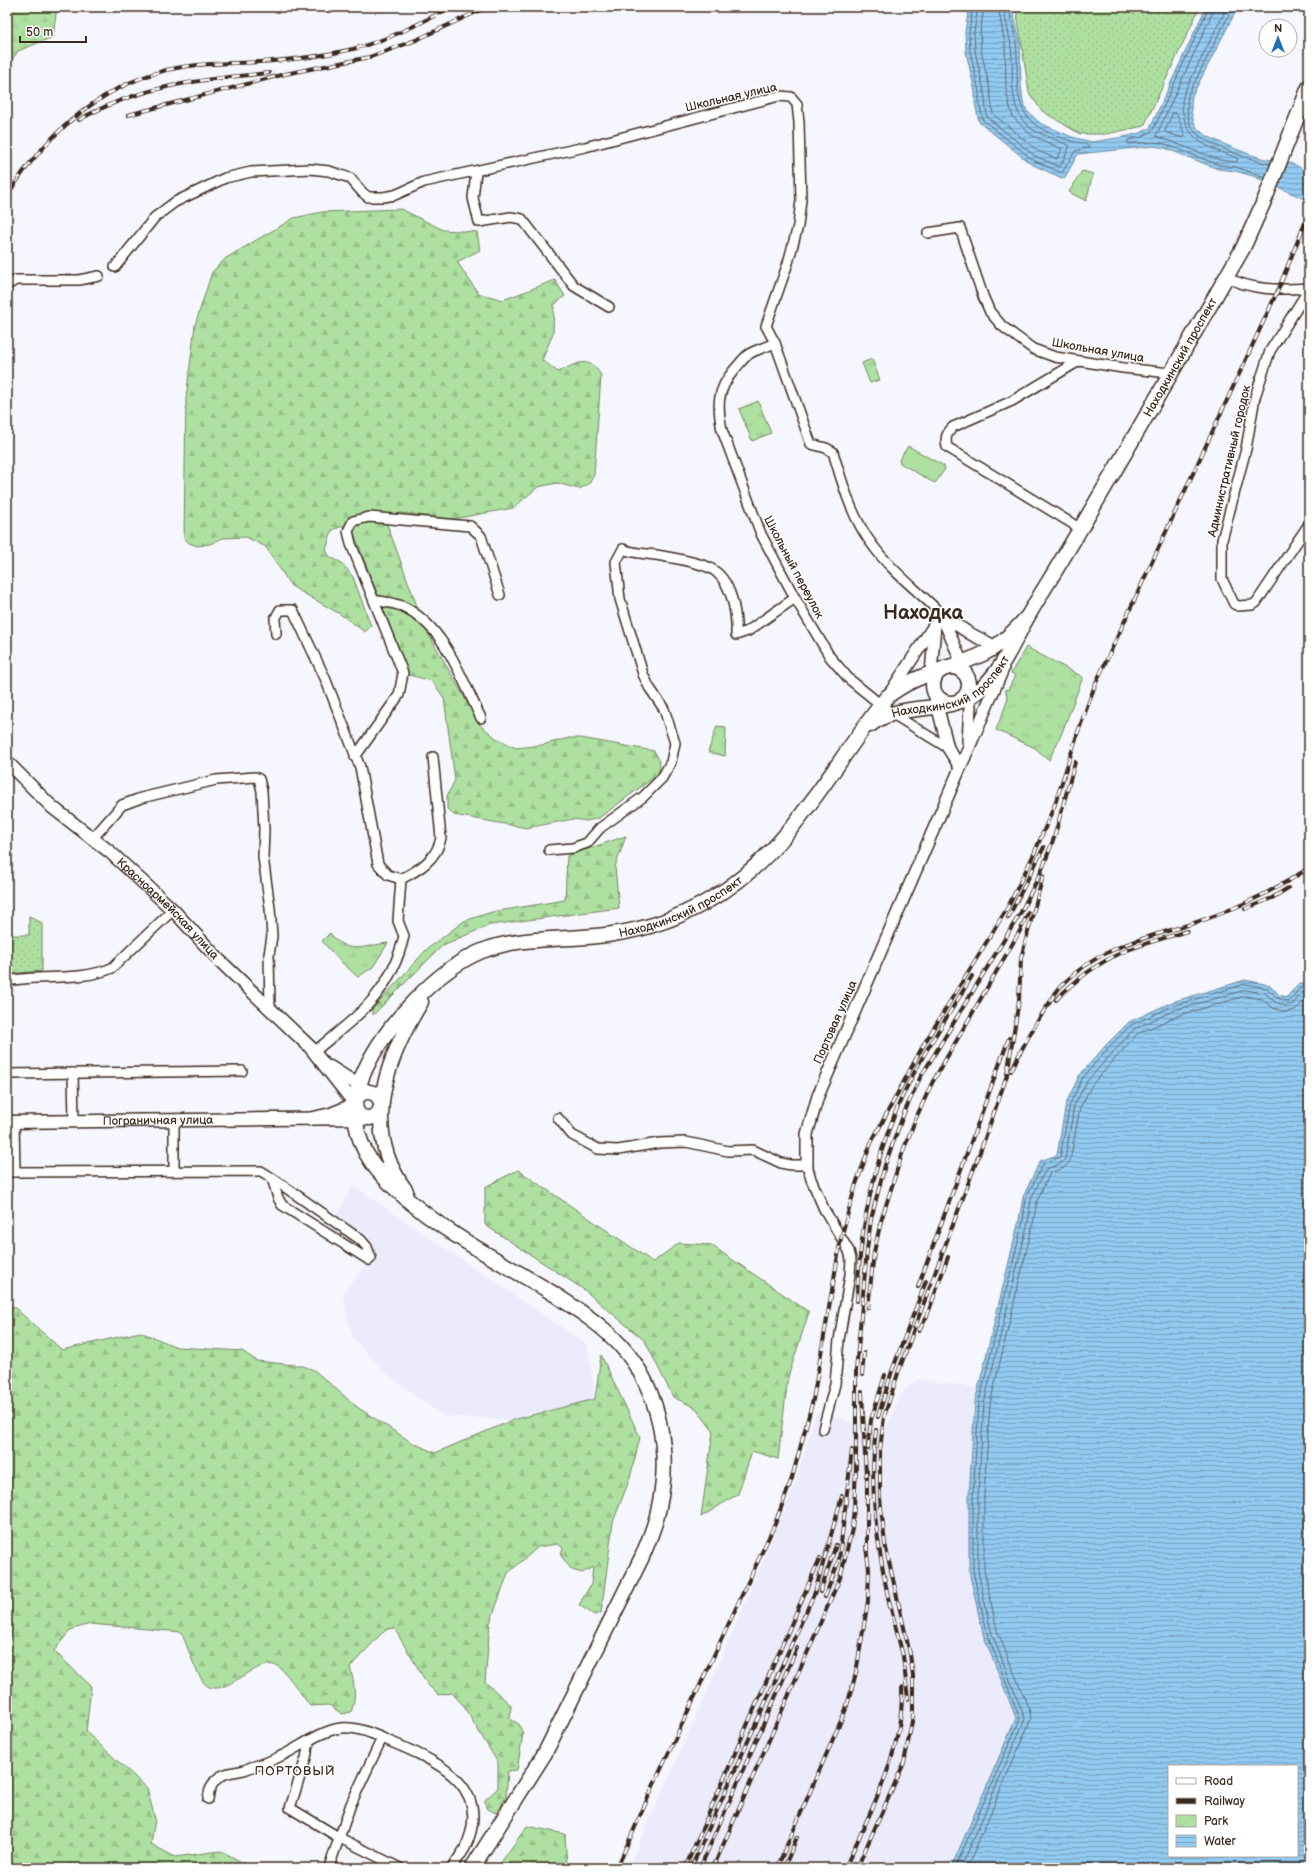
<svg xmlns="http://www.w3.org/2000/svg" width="1316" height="1875" font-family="'Balsamiq Sans',sans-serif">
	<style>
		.built { fill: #ebebfc }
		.grass { fill: url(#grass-dots); stroke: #748560 }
		.forest { fill: url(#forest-firs); stroke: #748560 }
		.wetland { fill: url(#wetland-marsh); stroke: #748560 }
		.park { fill: url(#park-tufts); stroke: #748560 }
		.pitch { fill: #aee0a1; stroke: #748560 }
		.water { fill: url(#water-rules); stroke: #6f8a9d; fill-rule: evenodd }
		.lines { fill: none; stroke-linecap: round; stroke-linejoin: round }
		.shore { stroke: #5e6a72; stroke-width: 1 }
		.minor-casing { stroke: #3b2a1e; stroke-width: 12 }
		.tertiary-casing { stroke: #3b2a1e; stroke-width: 14 }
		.secondary-casing { stroke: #3b2a1e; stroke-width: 15 }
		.primary-casing { stroke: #3b2a1e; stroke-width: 17 }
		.minor { stroke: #fff; stroke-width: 9 }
		.tertiary { stroke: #fff; stroke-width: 11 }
		.secondary { stroke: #fff; stroke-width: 12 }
		.primary { stroke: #fff; stroke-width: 14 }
		.rail-casing { stroke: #3b2a1e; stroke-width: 4 }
		.rail { stroke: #fff; stroke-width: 2.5; stroke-dasharray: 8; stroke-linecap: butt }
		.labels { text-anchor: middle; stroke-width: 3; stroke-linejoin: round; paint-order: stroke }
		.street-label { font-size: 12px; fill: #3b2a1e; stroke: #fff }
		.neighbourhood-label { font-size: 13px; letter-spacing: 1px; fill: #3b2a1e; stroke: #fff }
		.town-label { font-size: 20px; font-weight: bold; fill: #3b2a1e; stroke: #fff }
	</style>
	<defs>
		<pattern id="grass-dots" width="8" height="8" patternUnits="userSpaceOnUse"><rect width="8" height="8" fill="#aee0a1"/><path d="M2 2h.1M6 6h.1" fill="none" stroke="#97c08a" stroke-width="1.8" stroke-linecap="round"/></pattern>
		<pattern id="forest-firs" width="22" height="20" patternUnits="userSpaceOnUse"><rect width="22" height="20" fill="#aee0a1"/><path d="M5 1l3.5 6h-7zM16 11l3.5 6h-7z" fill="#97c08a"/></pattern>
		<pattern id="wetland-marsh" width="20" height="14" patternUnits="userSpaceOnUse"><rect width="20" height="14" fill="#aee0a1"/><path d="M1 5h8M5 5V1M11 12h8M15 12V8" fill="none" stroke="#97c08a"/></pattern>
		<pattern id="park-tufts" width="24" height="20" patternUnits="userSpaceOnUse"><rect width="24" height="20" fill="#aee0a1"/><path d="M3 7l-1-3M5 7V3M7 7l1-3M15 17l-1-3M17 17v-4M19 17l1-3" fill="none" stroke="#97c08a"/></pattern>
		<pattern id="water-rules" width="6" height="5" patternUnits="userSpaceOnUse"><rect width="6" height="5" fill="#92caf1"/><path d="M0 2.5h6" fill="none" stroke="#78a4c3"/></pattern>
	</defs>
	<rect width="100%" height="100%" fill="#f6f6fe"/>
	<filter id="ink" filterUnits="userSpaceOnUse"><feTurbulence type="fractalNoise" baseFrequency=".025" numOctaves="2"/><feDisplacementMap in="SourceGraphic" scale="8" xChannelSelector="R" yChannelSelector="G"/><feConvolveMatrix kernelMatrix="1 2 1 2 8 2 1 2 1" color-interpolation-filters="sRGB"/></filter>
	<g filter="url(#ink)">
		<g class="built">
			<polygon points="353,1186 588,1345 595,1399 513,1420 443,1416 385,1373 352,1336 343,1294 365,1265 326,1235"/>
			<polygon points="918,1379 978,1388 975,1402 969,1495 983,1634 1016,1718 951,1868 628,1868 709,1687 794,1487 816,1412 885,1432 901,1394"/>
		</g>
		<g class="grass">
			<polygon points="1016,7 1200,7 1144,126 1106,134 1080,134 1042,111 1029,93"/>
			<polygon points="29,916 42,923 42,971 7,974 7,935 29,935"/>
		</g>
		<g class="forest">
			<path d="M401,209L443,230L477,232L480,250L457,262L478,293L503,300L555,280L565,296L554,305L553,333L542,360L558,372C576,364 588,354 601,375L594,475L589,484L579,489L557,483L538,487L513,508L453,519L401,513L384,516L425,628L480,725L496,738L516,748L542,745L569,738H581L654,751C660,760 662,765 657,775L599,818L587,821L573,819L527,828L454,815L447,809V796L455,780L444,698L432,681L409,675L353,531L343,526L332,530L326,550L330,557L342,563L353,577L371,626L365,632L340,614L291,586L266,547L246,537L223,538L210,544L197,546L189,543L184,538L186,398L195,325L212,272L226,258L294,218L322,212Z"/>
			<polygon points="626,836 615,867 619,908 490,925 443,945 373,1015 372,1010 426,950 464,921 492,912 565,900 567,856"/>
			<polygon points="518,1170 653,1262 679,1243 711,1245 809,1312 788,1377 778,1459 752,1451 738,1494 701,1517 713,1431 696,1408 673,1397 645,1341 583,1289 485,1225 485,1187"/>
			<path d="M7,1305L14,1307L62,1350L140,1332L177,1347L242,1351L257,1361L303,1366L314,1370L357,1407L411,1442L435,1453L513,1420L595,1399L601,1355L640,1437L630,1478L613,1522L601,1613L594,1615L579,1605L591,1584L593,1567L582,1573L572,1570L561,1556L563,1548L558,1544L538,1547L508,1573L490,1623L485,1682L511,1705L510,1719L519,1724L523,1734L517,1770L508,1771L506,1797L496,1813L486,1808L485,1800L498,1788V1763L463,1705L452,1693L438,1695L428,1685L394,1628L388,1629L382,1633L350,1667C354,1683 357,1696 351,1712L342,1714L329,1705L310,1706C304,1698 286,1672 279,1667C257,1653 219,1708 202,1680C193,1666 188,1647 181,1632L90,1624L70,1630L54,1651L91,1686L86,1732L147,1788L155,1819L151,1844L175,1857L221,1851L253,1868H7Z"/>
			<polygon points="527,1826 565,1834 567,1868 497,1868"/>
		</g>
		<polygon class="wetland" points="7,7 57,7 53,37 18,51 7,67"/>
		<g class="park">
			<polygon points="1082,171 1093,174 1086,201 1069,192"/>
			<polygon points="872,359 880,380 870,383 862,363"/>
			<polygon points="758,401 771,433 752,441 739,409"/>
			<polygon points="1026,647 1083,677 1061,735 1049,760 1035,748 996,730 1008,699 1005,689 1008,690 1015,675 1011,673"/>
			<polygon points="717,726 726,727 725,756 708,752"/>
			<path d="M330,933C347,957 366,945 388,943L373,967L358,977L339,960L322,941Z"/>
		</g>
		<polygon class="pitch" points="908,446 944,466 945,469 936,482 934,483 900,463 899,460"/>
		<g class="water">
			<path d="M969,7H1012L1020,42L1021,86L1023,101L1027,111L1040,123L1072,137L1092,142L1124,137L1140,133L1150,128L1206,7H1238L1192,96C1190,106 1191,120 1198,129C1205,138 1252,156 1265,159C1277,161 1296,161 1305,172C1311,180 1309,191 1309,201L1253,176L1235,171L1218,169L1165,148L1154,146L1078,154L1064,179L1031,164L979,122L975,103V92L966,52L965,32Z"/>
			<path d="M1245,980L1270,985L1279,995L1287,997L1298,984H1309V1868H951L1016,1718L983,1634L969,1571V1495L975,1402L1019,1220L1023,1197L1040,1161L1057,1155L1066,1103L1079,1076L1106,1045L1129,1022L1172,1002ZM1169,1766H1297V1856H1169Z"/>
		</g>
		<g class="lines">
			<g class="shore">
				<path d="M973,7L969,32L970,51L979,92V102L983,120L1033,160L1062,173L1075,151L1088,148L1089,146C1083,142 1077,143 1071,141C1063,139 1044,131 1037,126C1010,107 1020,72 1016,43C1015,31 1010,19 1009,7"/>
				<path d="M978,7L974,32L975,51L984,91L987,117L1035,156L1060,167L1070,146C1060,141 1048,137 1037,132C1008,117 1013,82 1012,55C1011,39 1005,23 1004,7"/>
				<polyline points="984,7 980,33 981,50 990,90 993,114 1038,151 1057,159 1062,149 1031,135 1013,117 1009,104 1006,89 1005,44 998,7"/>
				<polyline points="1209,7 1153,130 1142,137 1128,140 1127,143 1129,144 1154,142 1165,144 1219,165 1236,167 1265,177"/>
				<path d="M1214,7L1213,12L1156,136L1220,160L1236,162L1238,160L1237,158C1214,149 1191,144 1184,118C1182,109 1181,102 1184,93L1227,7"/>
				<path d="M1233,7L1188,95C1186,106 1187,125 1196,133C1210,146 1251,160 1270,164"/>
				<polygon points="1173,113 1177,114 1185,136 1183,138 1165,132"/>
				<polyline points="955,1868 1020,1719 987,1633 973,1571 973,1495 979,1402 1023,1221 1026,1198 1043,1164 1060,1157 1070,1104 1082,1079 1108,1048 1131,1025 1173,1006 1245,984 1267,988 1277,998 1286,1001 1290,1000 1300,988 1309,988"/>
				<polyline points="961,1868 1025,1719 991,1631 978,1571 978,1495 984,1403 1028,1222 1031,1199 1046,1169 1060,1164 1065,1159 1074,1106 1087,1081 1134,1029 1175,1010 1245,990 1265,993 1275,1002 1286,1006 1293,1004 1302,993 1309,993"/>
				<polyline points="967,1868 1031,1719 1030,1712 997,1630 984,1570 984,1495 990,1404 1033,1223 1037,1201 1050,1173 1064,1168 1070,1161 1080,1108 1092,1085 1137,1034 1177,1016 1245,996 1262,999 1273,1008 1285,1012 1295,1010 1305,1000 1309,999"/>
			</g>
			<defs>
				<g id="minor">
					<polyline points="476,172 473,198 479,222 511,217 522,219 574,286 609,307"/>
					<polyline points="928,233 960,228 983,296 990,312 1002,326 1033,349 1055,357 1123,368 1170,373"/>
					<path d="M115,267L155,217L175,202L225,178L251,172L310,169L329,171L350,178L362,192L368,197H383L395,195L424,182L585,147L779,96L791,97L797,104L799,122L801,200L798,226L788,263L766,326L775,343L811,444L826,448L833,452C843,485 852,519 874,547C893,573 919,591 941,614"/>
					<path d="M1226,277C1253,291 1280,290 1309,288"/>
					<polyline points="7,285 16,280 79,280 99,276"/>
					<polyline points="1309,289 1270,351 1255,397 1246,449 1222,540 1222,579 1234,604 1238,606 1252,605 1256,603 1309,524"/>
					<path d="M775,343C767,347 757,349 749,354C743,358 739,365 734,370C717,390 717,405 722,430L761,534L795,598L830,657L849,679L891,713L948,748"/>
					<path d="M1079,361L1012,401L953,427C946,434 945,438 947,447L1081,529"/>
					<path d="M375,600C383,602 394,603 402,606C445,626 461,678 481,718"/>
					<polyline points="276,634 275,619 280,610 293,610 325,678 360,767 378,864 388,875 401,879"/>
					<polyline points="355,757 399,695 403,673 351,544 348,531 353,521 369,517 470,526 481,536 500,595"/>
					<polyline points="93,838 122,805 141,798 216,780 255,777 259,779 262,791 264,829 263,857 270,908 272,936 269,955 270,1009"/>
					<path d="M549,850L573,848L587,843L600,828L643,797L662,778L671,762L675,743L664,709L649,687L643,674L620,599L616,562L623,549C634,554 644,553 656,555C673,558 695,561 710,568C732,579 737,614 736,635L748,631L795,598"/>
					<path d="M401,879C419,870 437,859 441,838L433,757"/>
					<path d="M7,981C42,974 79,982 112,968L173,910"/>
					<path d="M314,1052C358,1015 390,995 404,936L398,921L401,879"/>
					<polyline points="73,1073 74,1121"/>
					<polyline points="7,1074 242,1071"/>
					<polyline points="558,1118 572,1135 598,1149 618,1150 659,1143 686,1142 728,1151 753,1150 781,1163 791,1165 807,1165 811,1179 824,1209 849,1251 851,1259 850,1275 839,1340 835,1384 823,1429"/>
					<polyline points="174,1121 174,1171"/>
					<polyline points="14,1122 15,1172"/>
					<polyline points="7,1172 261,1171 272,1178 361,1240 367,1247 371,1258 369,1260 282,1205 278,1198 272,1178"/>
					<polyline points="309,1742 306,1758 290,1808 340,1838 400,1868"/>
					<path d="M208,1799C209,1789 212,1781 221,1776C227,1772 237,1772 244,1770C256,1765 270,1762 281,1756C300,1747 320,1731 341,1728C360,1726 379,1737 396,1744C442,1763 493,1789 465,1848C461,1855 456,1861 452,1868"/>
					<polyline points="329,1867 351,1804 382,1738"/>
				</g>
				<g id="tertiary">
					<polyline points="941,614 968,677 970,707 968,741"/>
					<polyline points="942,615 969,633 996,647"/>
					<polyline points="935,625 931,673 933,689 948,748 960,767"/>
					<polyline points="890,693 933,627"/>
					<polyline points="807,1165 807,1134 818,1096 1003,669"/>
				</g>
				<g id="secondary">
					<path id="s1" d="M7,762L52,807L110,852L173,910L220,961L310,1047L355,1104L331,1114L309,1119"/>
					<polyline points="330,1067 371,1093"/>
					<path id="s2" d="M7,1122L366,1118"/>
				</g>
				<g id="primary">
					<circle cx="951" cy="685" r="18"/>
					<path id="s3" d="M870,725C903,699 950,718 982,688C1005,666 1013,642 1028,616C1035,604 1042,592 1049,581C1116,471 1179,359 1243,248L1265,199L1309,87"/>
					<circle cx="368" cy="1105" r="13"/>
					<path d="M406,1191C360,1130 385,1061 421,1002"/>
					<path id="s4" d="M472,1868L545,1753L642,1557C649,1540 656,1524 659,1507C671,1452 660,1389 621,1346C602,1325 578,1310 554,1294C502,1262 446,1235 400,1193C391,1184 380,1175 373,1164C354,1138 350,1106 362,1077C373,1049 393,1023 414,1001C434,980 455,962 482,951C523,935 570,941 613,934C648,929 681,917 711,899C791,853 831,766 887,697C915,673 953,669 985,653C1002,644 1015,631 1027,617"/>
				</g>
			</defs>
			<use href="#minor" class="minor-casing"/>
			<use href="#tertiary" class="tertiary-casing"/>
			<use href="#secondary" class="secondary-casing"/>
			<use href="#primary" class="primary-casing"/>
			<use href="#minor" class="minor"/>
			<use href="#tertiary" class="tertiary"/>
			<use href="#secondary" class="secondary"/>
			<use href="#primary" class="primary"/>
			<defs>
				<g id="rail">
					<polyline points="128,115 285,74 370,57 416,40 487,7"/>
					<path d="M79,120C137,86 203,79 269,73"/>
					<path d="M7,196C46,133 107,79 182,67C212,62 243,64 273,61C300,59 327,55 353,49C388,40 419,24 451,7"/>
					<polyline points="1245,909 1272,898 1288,888"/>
					<polyline points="1008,918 1044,847"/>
					<path d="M1056,1000C1075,980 1098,963 1123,952C1143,943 1166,938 1187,931"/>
					<path d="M1011,1071C1022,1048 1033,1027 1048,1005C1052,999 1056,991 1062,985C1105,942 1152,938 1206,919C1242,906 1277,889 1309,868"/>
					<polyline points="918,1287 1009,1038"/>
					<path d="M857,1301C859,1234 871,1173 896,1111C915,1064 946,1020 972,976"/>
					<polyline points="868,1308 874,1252 881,1221 903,1151 916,1118 932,1083 1021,929 1028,913"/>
					<polyline points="919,1331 927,1316 948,1257"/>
					<polyline points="862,1375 864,1353"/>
					<polyline points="862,1392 866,1476"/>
					<polyline points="878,1417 892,1371 926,1281"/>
					<path d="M876,1430C868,1490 878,1548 890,1607"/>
					<polyline points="868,1449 871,1420 885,1375"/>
					<polyline points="867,1551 867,1471"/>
					<polyline points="820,1592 836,1545"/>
					<polyline points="825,1597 839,1560 852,1450"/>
					<polyline points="889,1601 903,1656 908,1699"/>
					<polyline points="617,1868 655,1782 775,1524 792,1478 813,1400 841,1238 856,1184 871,1143 924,1044 1008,907 1034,854 1055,804 1078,732 1095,685 1278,290 1309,213"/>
					<polyline points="685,1868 820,1558"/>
					<polyline points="691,1868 815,1592 842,1496"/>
					<polyline points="700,1868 797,1648"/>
					<polyline points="713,1868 840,1578 852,1529 854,1507 856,1469 856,1371 867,1250 871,1219 885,1165 904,1113 920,1078 1021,912 1041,872 1054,838 1075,762"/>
					<polyline points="777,1868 846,1709 856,1673 868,1601 869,1569 866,1547"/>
					<polyline points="784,1868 797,1837"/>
					<path d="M845,1868C871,1810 904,1752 902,1687"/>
					<polyline points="857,1868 904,1763 913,1716 913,1676 910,1654 885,1544 880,1498 880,1449 884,1417 899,1370 984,1141 1007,1075 1019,1000 1021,958 1043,876"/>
				</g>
			</defs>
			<use href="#rail" class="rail-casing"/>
			<use href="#rail" class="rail"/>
		</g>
	</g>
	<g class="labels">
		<g class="street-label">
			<text transform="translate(731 97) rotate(-13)" y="4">Школьная улица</text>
			<text transform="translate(1098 350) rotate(10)" y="4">Школьная улица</text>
			<text dy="4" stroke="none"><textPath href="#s3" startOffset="506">Находкинский проспект</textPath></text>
			<text transform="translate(1229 461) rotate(-77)" y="4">Административный городок</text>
			<text transform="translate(794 567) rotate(62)" y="4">Школьный переулок</text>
			<text dy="4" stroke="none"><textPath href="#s3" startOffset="92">Находкинский проспект</textPath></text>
			<text dy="4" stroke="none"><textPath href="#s4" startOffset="1364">Находкинский проспект</textPath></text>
			<text dy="4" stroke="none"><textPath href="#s1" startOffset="218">Красноармейская улица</textPath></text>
			<text transform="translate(835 1022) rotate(-66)" y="4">Портовая улица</text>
			<text dy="4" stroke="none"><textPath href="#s2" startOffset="151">Пограничная улица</textPath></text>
		</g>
		<g class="neighbourhood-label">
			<text x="295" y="1775">ПОРТОВЫЙ</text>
		</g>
		<g class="town-label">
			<text x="923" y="619">Находка</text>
		</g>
	</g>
	<rect width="1316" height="1875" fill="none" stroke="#fff" stroke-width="24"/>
	<rect x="12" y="12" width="1292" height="1851" fill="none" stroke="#3b2a1e" stroke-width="1.5" filter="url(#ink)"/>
	<rect x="1168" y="1765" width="130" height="92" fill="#ffffff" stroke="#b1aaa5"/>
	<rect x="1176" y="1778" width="20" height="6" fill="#ffffff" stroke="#b1aaa5"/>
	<text x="1204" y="1785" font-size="12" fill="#3b2a1e">Road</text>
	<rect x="1176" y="1798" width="20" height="6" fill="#3b2a1e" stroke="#b1aaa5"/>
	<text x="1204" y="1805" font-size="12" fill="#3b2a1e">Railway</text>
	<rect x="1176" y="1815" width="20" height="12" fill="url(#park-tufts)" stroke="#b1aaa5"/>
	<text x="1204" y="1825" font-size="12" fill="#3b2a1e">Park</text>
	<rect x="1176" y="1835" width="20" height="12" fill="url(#water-rules)" stroke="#b1aaa5"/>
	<text x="1204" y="1845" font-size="12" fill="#3b2a1e">Water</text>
	<g transform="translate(1278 38)"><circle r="19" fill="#ffffff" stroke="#b1aaa5"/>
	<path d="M0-3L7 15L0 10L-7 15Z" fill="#1f6fb2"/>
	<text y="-6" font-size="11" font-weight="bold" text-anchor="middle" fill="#3b2a1e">N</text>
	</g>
	<path d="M20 36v6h66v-6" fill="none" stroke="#3b2a1e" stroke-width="2"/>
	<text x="26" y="36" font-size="12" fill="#3b2a1e" stroke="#ffffff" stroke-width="3" paint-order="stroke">50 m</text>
</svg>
